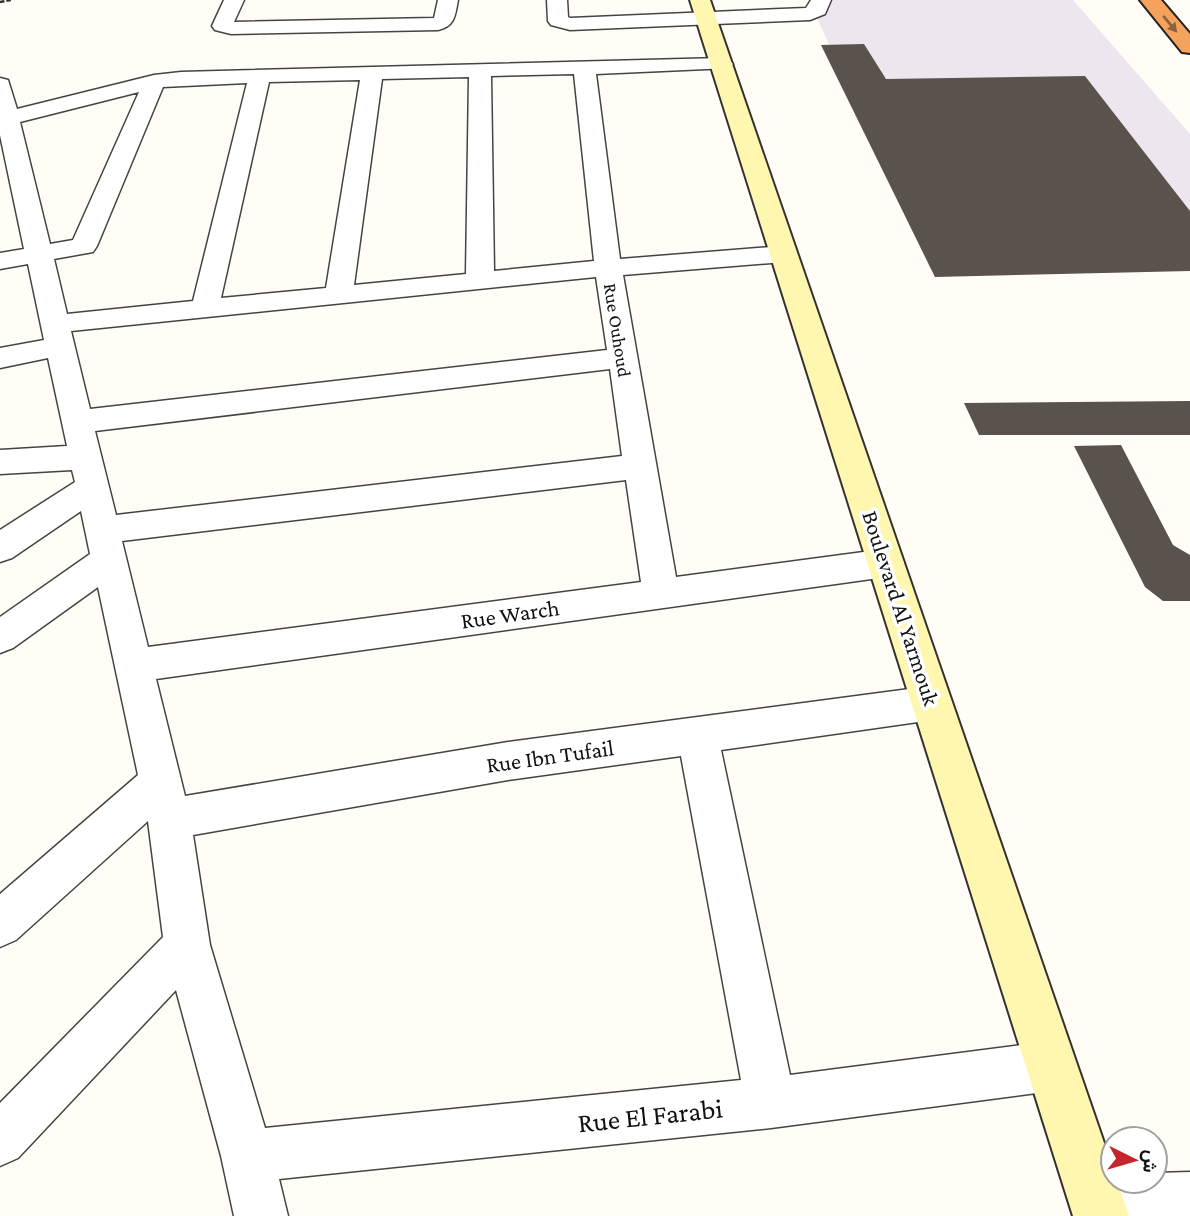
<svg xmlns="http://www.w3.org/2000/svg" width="1190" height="1216" font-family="'Crimson Pro',Vazirmatn,serif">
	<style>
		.industrial { fill: #eee6ef }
		.building { fill: #5a524d }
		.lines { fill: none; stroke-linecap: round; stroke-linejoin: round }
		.street-casing { stroke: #444; stroke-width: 3 }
		.secondary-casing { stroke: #333; stroke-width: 4 }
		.highway-casing { stroke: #222; stroke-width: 4 }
		.path { stroke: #333; stroke-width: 2.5; stroke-dasharray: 4.5 2; stroke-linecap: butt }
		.street { fill: #fff; fill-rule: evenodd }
		.secondary { fill: #fff6b0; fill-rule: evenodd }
		.highway { fill: #f5a25d; fill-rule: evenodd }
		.oneway { fill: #8e613b }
		.labels { text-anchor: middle; stroke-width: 7; stroke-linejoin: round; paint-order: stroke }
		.far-street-label { font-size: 19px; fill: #111; stroke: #fff }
		.street-label { font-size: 23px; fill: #111; stroke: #fff }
		.near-street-label { font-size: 28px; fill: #111; stroke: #fff }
	</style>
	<rect width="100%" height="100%" fill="#fffdf5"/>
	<polygon class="industrial" points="809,0 1073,0 1190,134 1190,261 930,269"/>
	<g class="building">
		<polygon points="864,44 886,79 1085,76 1190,211 1190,271 935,277 821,45"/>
		<polygon points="1190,401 1190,435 979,435 964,403"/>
		<polygon points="1121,445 1173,545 1190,555 1190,601 1163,601 1145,587 1074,446"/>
	</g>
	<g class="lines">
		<defs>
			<g id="street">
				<path d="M224,0H244L234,22L434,18L438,0H458C455,16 455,26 438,30L231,34L215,30L212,26Z"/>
				<polygon points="547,0 567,0 568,17 570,18 806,8 811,0 831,0 825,14 810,20 570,30 551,25 548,21"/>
				<path d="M722,58L729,60L733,64L729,68L596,74L620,259L784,246L793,248L797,254L793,260L784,262L623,275L676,577L886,549L899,553L904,563L899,573L886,577L156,679L185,796L508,742L932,686L946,691L952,703L946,715L932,720L721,750L790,1075L1052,1041L1070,1048L1077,1066L1070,1084L1052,1091L771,1128L279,1179L288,1216H234L221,1156L176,990L18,1158L0,1166V1103L163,937L148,821L16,940L0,947V894L138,775L98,587L13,648L0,653V617L90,554L81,511L12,558L0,562V530L75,482L72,470L0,474V450L67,446L48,358L0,368V348L44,340L28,264L0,269V253L24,249L0,135V78L8,80L17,109L154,75L181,72ZM574,74L594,261L494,271L491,76ZM469,77L466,274L354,285L382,79ZM360,80L326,288L221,298L269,82ZM247,83L193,301L67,314L54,259L93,252L97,246L163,87ZM139,92L73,240L50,244L20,122ZM596,277L607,350L90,409L71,331ZM610,369L622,456L116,515L95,431ZM626,480L641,582L148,647L122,541ZM681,756L741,1080L265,1128L210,945L193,835L508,780Z"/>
				<polygon points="1190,1172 1190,1216 1075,1216 1069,1201 1077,1182 1096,1174 1113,1174 1113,1181 1155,1181 1155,1173"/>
			</g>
			<polygon id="secondary" points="690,0 710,0 1113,1169 1113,1181 1117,1181 1129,1216 1073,1216"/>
			<polygon id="highway" points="1140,0 1161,0 1190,34 1190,53 1182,52"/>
		</defs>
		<use href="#street" class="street-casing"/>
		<use href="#secondary" class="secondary-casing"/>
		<use href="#highway" class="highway-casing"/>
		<polyline class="path" points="0,2 11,0"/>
		<use href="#street" class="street"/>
		<use href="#secondary" class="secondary"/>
		<use href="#highway" class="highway"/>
	</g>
	<defs><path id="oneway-solid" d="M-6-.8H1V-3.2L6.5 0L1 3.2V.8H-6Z" transform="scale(1.75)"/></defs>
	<use class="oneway" href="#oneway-solid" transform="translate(1170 24) rotate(50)"/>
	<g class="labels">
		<g class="far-street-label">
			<text transform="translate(618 330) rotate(81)" y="7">Rue Ouhoud</text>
		</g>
		<g class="street-label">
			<text transform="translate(901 608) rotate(72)" y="8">Boulevard Al Yarmouk</text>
			<text transform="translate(510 614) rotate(-8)" y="8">Rue Warch</text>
			<text transform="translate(550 756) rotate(-8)" y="8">Rue Ibn Tufail</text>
		</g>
		<g class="near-street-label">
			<text transform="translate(650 1115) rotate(-6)" y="10">Rue El Farabi</text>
		</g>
	</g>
	<g transform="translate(1134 1160) rotate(95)"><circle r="33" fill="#ffffff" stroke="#a0a0a0" stroke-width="2"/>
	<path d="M0-5L12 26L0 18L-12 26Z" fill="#c4262e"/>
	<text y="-10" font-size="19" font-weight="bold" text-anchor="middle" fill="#111111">ش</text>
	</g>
</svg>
